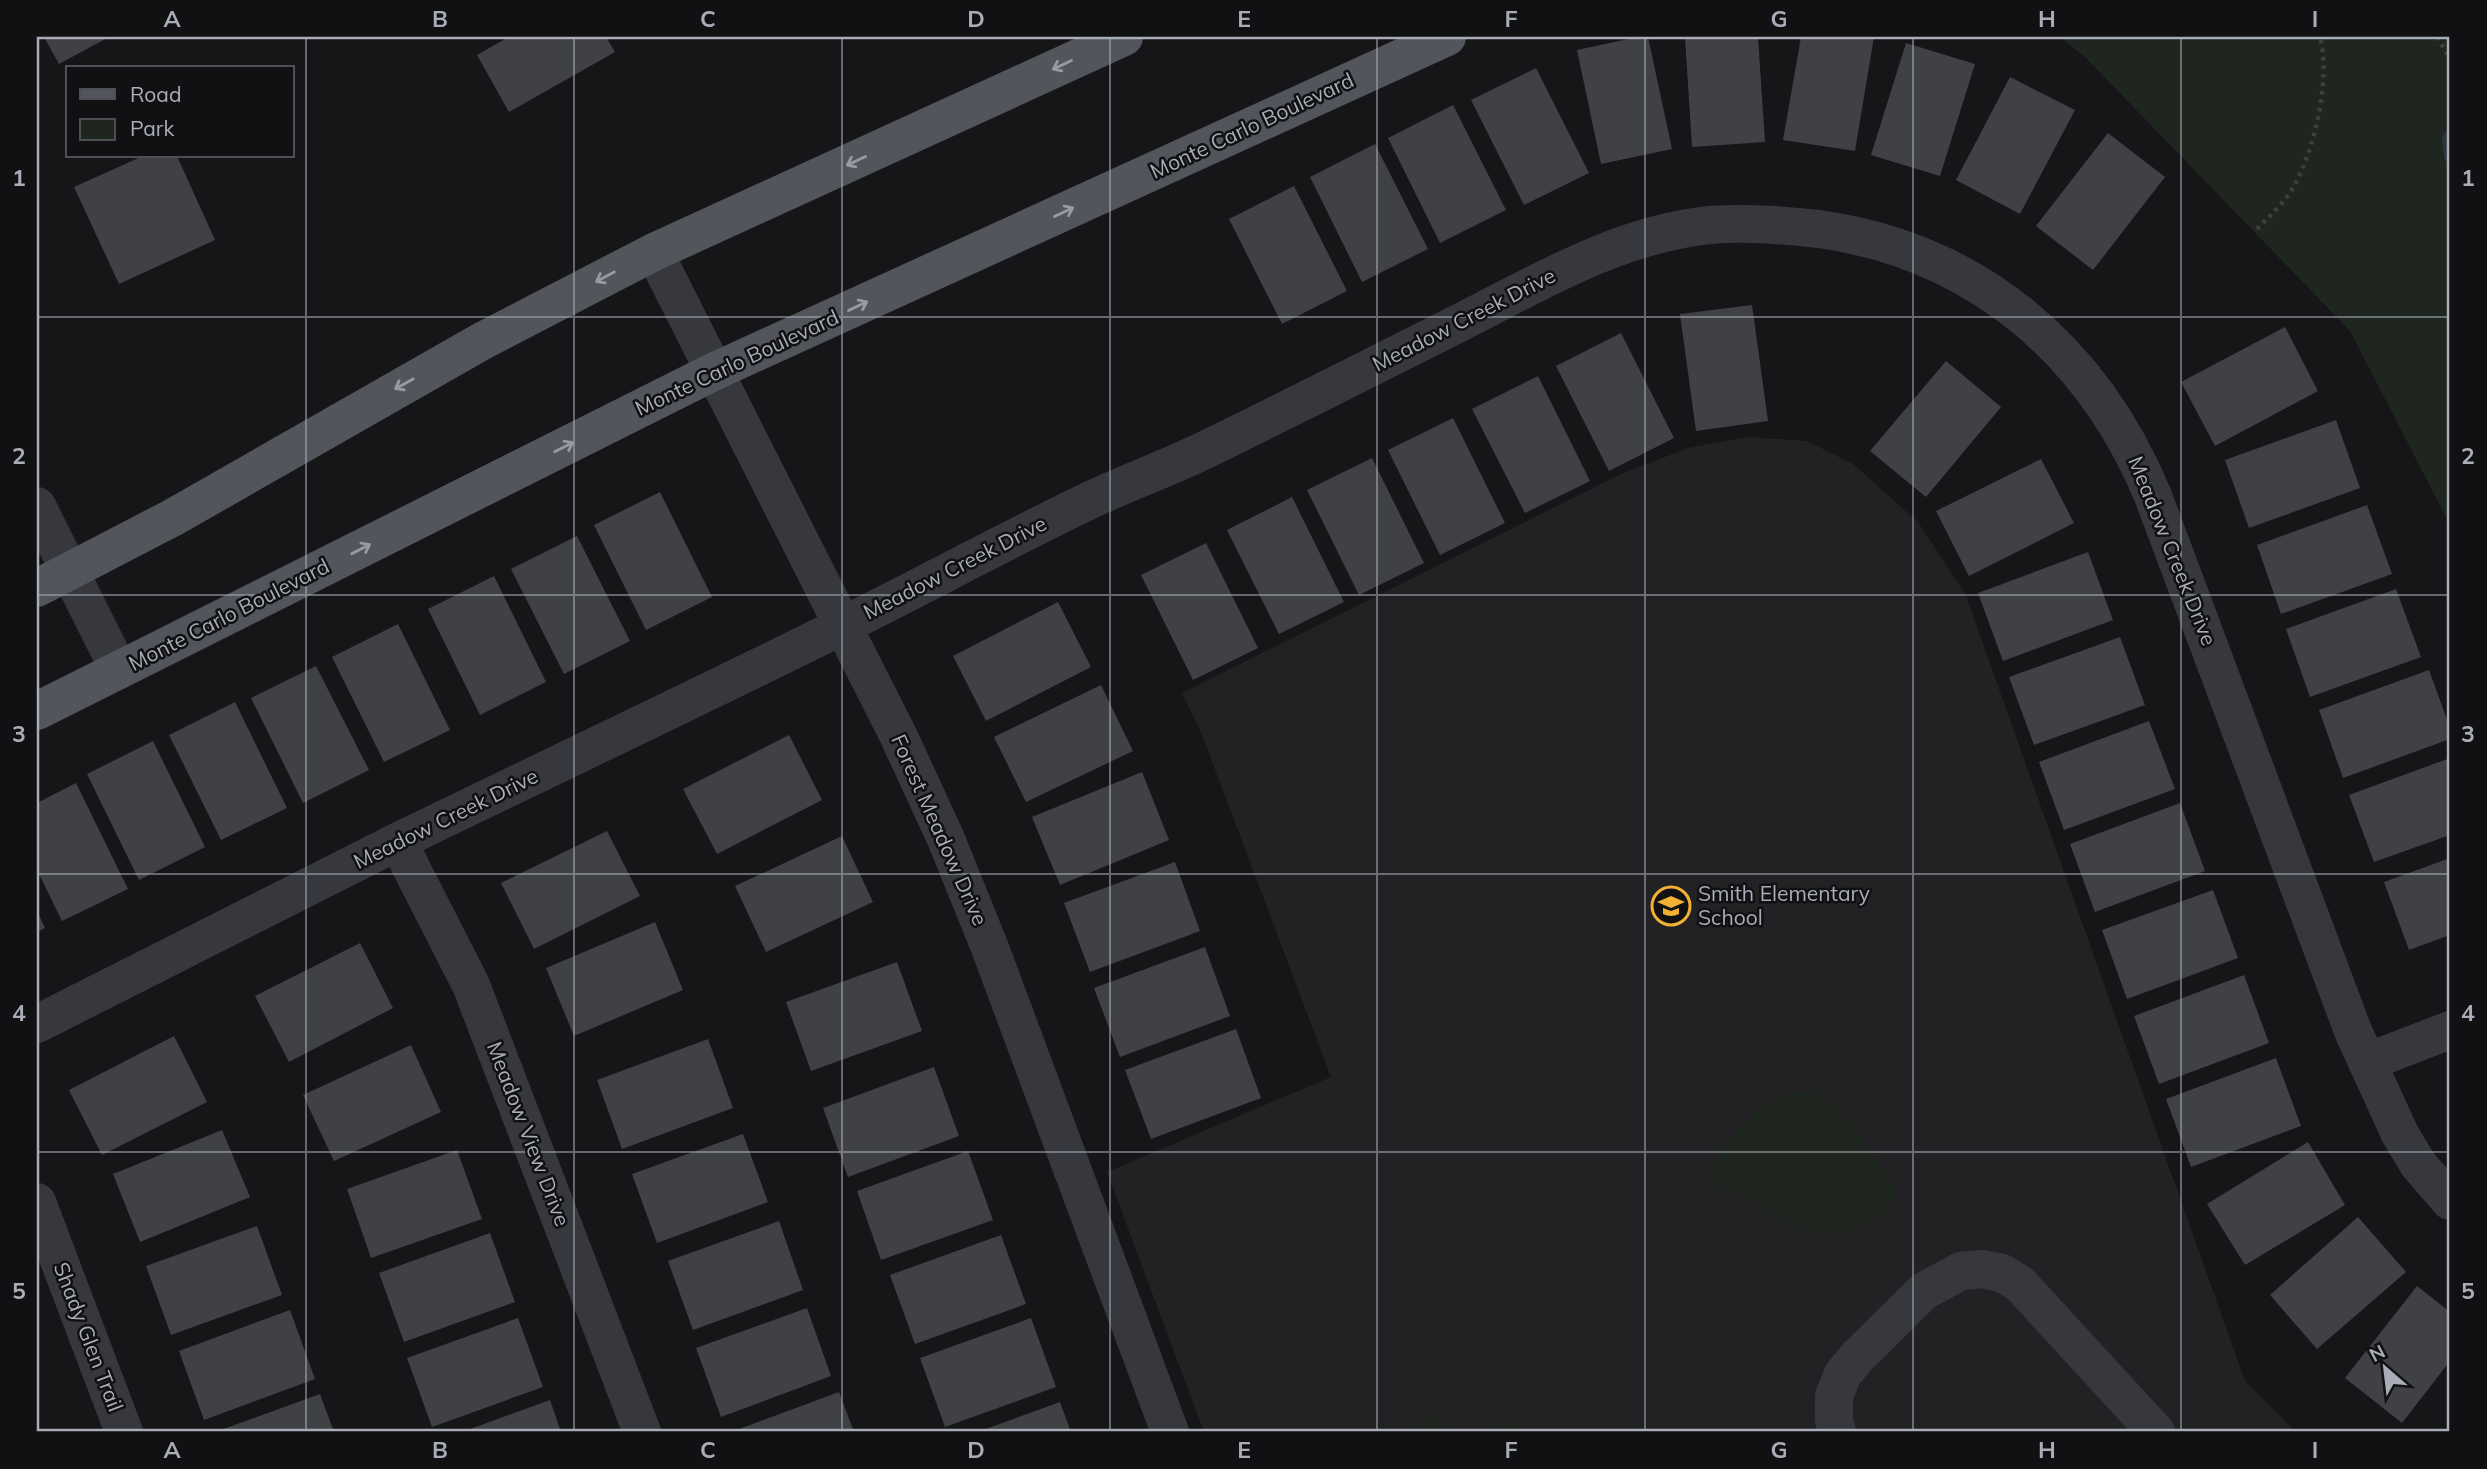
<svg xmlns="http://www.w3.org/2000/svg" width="2487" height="1469" font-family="Mulish,sans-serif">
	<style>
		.built { fill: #222225 }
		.green { fill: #1e261f }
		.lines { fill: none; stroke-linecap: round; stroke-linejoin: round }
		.stream { stroke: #2c353c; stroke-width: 12 }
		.building { fill: #404145 }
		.path { stroke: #3d3f44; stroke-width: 4.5; stroke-dasharray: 3.5 5; stroke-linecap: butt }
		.minor { stroke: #37383d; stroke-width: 38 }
		.major { stroke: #53555c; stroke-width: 38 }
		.oneway { stroke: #979ba6 }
		.grid { fill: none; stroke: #a8adb8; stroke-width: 2; stroke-opacity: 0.55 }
		.labels { text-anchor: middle; stroke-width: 5; stroke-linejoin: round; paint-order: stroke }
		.street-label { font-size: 21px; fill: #a8adb8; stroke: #111113 }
		.poi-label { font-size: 21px; fill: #a8adb8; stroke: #111113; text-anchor: start }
		.neatline { fill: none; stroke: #a8adb8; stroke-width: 2.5 }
		.grid-label { font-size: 23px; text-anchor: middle; font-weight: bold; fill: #a8adb8 }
	</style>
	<rect width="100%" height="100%" fill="#161618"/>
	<polygon class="built" points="1747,437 1807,441 1853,464 1918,522 1965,593 2245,1381 2296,1432 1204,1432 1107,1172 1331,1077 1202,735 1182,693 1621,474 1688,448"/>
	<g class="green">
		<polygon points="2060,37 2450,37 2450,525 2350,331 2085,57"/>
		<path d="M1811,1088L1837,1108L1855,1128L1896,1187L1894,1201L1875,1221L1854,1231L1807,1230L1772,1215L1737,1193L1718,1189L1709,1177C1717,1148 1746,1114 1775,1101C1786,1096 1799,1093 1811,1088Z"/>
		<polygon points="1432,1410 1453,1432 1410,1432"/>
		<polygon points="1510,1418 1524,1432 1494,1432"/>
	</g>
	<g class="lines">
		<polyline class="stream" points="2450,136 2448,139 2450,157"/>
	</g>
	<g class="building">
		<polygon points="44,37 109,37 59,64"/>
		<polygon points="504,37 606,37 615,52 509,112 477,55 505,39"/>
		<polygon points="1638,37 1648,37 1672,149 1601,164 1577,50"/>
		<polygon points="1685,37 1758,37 1765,142 1692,147"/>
		<polygon points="1801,37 1874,37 1855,151 1783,140"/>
		<polygon points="1906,43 1975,64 1940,176 1871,155"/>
		<polygon points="1536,68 1589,173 1524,205 1471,100"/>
		<polygon points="2010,77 2075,110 2020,214 1956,180"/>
		<polygon points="1453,105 1506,210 1440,243 1388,138"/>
		<polygon points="2108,133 2165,177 2093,270 2036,226"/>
		<polygon points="1375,144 1428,249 1362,282 1310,177"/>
		<polygon points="143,156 177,156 215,240 119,284 74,187"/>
		<polygon points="1294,186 1347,291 1282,324 1229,219"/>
		<polygon points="1752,305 1768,421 1696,431 1680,314"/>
		<polygon points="2285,327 2318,391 2215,446 2181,382"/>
		<polygon points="1621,333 1674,438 1609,471 1556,366"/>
		<polygon points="1946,361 2001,407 1926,497 1870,451"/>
		<polygon points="1538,376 1590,481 1525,513 1472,409"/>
		<polygon points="1453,418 1505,523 1440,555 1388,450"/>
		<polygon points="2336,420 2360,488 2249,528 2225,460"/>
		<polygon points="1372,458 1424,563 1359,595 1307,490"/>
		<polygon points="2041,459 2074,523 1969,576 1936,511"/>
		<polygon points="660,492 712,597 646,630 594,525"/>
		<polygon points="1292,497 1344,602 1279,634 1227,530"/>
		<polygon points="2367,505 2392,574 2281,614 2257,545"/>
		<polygon points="577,536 630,641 564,674 511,569"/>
		<polygon points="1206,543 1258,648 1193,680 1141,575"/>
		<polygon points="2088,552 2113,620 2003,661 1978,593"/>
		<polygon points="494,576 546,682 480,715 428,609"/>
		<polygon points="2396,589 2421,657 2310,697 2286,629"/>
		<polygon points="1058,602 1091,667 986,721 953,656"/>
		<polygon points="398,624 450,730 384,762 332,657"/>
		<polygon points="2120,637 2145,705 2034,745 2009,677"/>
		<polygon points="316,666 369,770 303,803 251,698"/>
		<polygon points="2429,670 2450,728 2450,739 2343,778 2319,710"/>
		<polygon points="1101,685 1133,751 1026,802 994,737"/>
		<polygon points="235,702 287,808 221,840 169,735"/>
		<polygon points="2149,721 2175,789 2064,830 2039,762"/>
		<polygon points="789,735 822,800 717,854 683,789"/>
		<polygon points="153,741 205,847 139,880 87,774"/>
		<polygon points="2450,758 2450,835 2374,862 2349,795"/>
		<polygon points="1142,772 1169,840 1060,885 1032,817"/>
		<polygon points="76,783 128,889 62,921 37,870 37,803"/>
		<polygon points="2180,803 2205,871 2095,912 2070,844"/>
		<polygon points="607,831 640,896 534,949 501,883"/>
		<polygon points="842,836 873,902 766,952 735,886"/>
		<polygon points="2450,858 2450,935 2409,950 2384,882"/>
		<polygon points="1175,862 1200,931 1090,972 1064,903"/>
		<polygon points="2213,890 2238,958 2127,999 2102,930"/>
		<polygon points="37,911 45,928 37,932"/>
		<polygon points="655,922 683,990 574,1036 546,968"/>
		<polygon points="360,943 393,1008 289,1062 255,996"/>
		<polygon points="1205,947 1230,1016 1120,1057 1094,988"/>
		<polygon points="897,962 922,1031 811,1071 786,1002"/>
		<polygon points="2244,975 2269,1043 2159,1084 2134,1016"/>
		<polygon points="1236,1029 1261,1098 1151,1139 1125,1070"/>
		<polygon points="174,1036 207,1102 102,1155 69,1090"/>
		<polygon points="708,1039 733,1108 622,1149 597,1080"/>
		<polygon points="411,1045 441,1112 334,1161 303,1095"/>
		<polygon points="2276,1058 2301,1126 2191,1167 2166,1099"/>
		<polygon points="934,1067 959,1136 848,1177 823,1108"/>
		<polygon points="222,1130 250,1197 140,1242 113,1174"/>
		<polygon points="743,1134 768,1202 657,1243 632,1174"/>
		<polygon points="2308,1142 2345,1205 2245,1265 2207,1204"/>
		<polygon points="457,1150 482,1219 371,1258 347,1189"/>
		<polygon points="968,1151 993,1220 881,1260 857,1191"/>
		<polygon points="2358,1217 2406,1272 2317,1349 2270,1295"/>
		<polygon points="779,1221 803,1290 693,1330 668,1261"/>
		<polygon points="257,1226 282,1295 171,1335 146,1266"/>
		<polygon points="490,1233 515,1302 404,1342 379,1273"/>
		<polygon points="1001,1235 1026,1304 915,1344 890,1275"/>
		<polygon points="2417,1286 2450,1312 2450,1361 2402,1423 2345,1378"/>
		<polygon points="807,1308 831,1376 721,1417 696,1348"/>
		<polygon points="290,1310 315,1379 204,1420 179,1351"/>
		<polygon points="518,1318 543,1387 432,1427 407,1358"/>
		<polygon points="1031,1318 1056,1387 945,1427 920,1358"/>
		<polygon points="839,1392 854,1432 731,1432"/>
		<polygon points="320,1394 334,1432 215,1432"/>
		<polygon points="550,1400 561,1432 462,1432"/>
		<polygon points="1060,1402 1071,1432 978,1432"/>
	</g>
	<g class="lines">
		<g class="path">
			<polyline points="2437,37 2450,58"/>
			<path d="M2257,229C2271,215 2286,201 2295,184C2315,148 2331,77 2320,37"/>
		</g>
		<g class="minor">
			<polyline points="654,252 899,737 946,839 990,948 1170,1432"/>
			<polyline points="37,506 119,670"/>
			<polyline points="398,842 471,985 642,1432"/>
			<path d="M37,1024C160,962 282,899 405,838C551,767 697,698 842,626C922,586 1000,544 1080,505C1124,483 1170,468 1213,446C1297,405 1380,363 1463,321C1541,281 1621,234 1710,225C1746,222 1784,225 1819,229C1977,251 2093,351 2153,496L2353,1031L2400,1134L2418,1164L2450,1201"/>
			<polyline points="2367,1062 2450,1030"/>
			<polyline points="37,1202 124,1432"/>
			<polyline points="1837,1432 1834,1420 1834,1396 1843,1374 1858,1356 1924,1291 1961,1271 1982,1269 2002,1273 2020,1284 2156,1432"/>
		</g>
		<g class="major">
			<polyline points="37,588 172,518 484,340 654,252 1124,37"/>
			<polyline points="37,711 713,372 1447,37"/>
		</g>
	</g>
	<defs><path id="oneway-shaft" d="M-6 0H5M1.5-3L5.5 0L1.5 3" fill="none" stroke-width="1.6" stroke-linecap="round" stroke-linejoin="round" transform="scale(1.75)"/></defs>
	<g class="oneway">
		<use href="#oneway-shaft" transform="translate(1062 65) rotate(155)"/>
		<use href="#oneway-shaft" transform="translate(856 161) rotate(155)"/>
		<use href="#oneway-shaft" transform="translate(1064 212) rotate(-25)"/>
		<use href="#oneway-shaft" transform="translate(605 277) rotate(152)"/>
		<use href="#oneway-shaft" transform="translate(858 306) rotate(-25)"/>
		<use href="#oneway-shaft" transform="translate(404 384) rotate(151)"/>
		<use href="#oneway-shaft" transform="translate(564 447) rotate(-27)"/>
		<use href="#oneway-shaft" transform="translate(361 549) rotate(-27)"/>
	</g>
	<path class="grid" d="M306,37V1432M574,37V1432M842,37V1432M1110,37V1432M1377,37V1432M1645,37V1432M1913,37V1432M2181,37V1432M37,317H2450M37,595H2450M37,874H2450M37,1152H2450"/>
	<defs>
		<symbol id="school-ring" viewBox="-11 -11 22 22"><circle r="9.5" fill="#111113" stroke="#f2b134" stroke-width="1.5"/><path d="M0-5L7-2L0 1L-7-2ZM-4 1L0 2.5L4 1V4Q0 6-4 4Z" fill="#f2b134"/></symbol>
	</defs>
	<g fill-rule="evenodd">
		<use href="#school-ring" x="1649" y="884" width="44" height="44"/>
	</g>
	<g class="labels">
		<g class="street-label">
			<text transform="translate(1252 126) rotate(-25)" y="7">Monte Carlo Boulevard</text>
			<text transform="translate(1464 320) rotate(-27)" y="7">Meadow Creek Drive</text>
			<text transform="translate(737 363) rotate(-25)" y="7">Monte Carlo Boulevard</text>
			<text transform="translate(2172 551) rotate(68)" y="7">Meadow Creek Drive</text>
			<text transform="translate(955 568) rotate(-27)" y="7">Meadow Creek Drive</text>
			<text transform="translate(229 615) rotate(-27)" y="7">Monte Carlo Boulevard</text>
			<text transform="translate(446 819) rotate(-26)" y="7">Meadow Creek Drive</text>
			<text transform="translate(939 830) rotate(66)" y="7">Forest Meadow Drive</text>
			<text transform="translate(528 1134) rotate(69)" y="7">Meadow View Drive</text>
			<text transform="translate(88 1337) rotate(69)" y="7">Shady Glen Trail</text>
		</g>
		<g class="poi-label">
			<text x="1698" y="901">Smith Elementary<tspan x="1698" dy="24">School</tspan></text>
		</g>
	</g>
	<rect width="2487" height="1469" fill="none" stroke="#111113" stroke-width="77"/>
	<rect x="66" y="66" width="228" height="91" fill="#111113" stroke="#4d4f55" stroke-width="2"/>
	<rect x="80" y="89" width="35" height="10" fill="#53555c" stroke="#4d4f55" stroke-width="2"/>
	<text x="130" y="102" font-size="21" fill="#a8adb8">Road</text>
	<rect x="80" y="119" width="35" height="21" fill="#1e261f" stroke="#4d4f55" stroke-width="2"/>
	<text x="130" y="136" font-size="21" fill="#a8adb8">Park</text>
	<g transform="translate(2385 1368) rotate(332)" stroke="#111113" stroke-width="5" paint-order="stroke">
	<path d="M0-5L12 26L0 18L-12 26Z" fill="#a8adb8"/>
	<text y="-10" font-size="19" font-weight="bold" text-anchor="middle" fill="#a8adb8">N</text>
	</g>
	<rect x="38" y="38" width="2410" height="1392" class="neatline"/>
	<g class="grid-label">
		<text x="172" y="27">A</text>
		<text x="440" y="27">B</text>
		<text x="708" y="27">C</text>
		<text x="976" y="27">D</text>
		<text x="1244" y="27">E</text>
		<text x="1511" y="27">F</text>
		<text x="1779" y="27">G</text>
		<text x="2047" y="27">H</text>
		<text x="2315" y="27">I</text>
		<text x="19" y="186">1</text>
		<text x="2468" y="186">1</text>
		<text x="19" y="464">2</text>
		<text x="2468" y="464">2</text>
		<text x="19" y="742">3</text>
		<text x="2468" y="742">3</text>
		<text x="19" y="1021">4</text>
		<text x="2468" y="1021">4</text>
		<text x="19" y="1299">5</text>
		<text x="2468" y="1299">5</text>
		<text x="172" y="1458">A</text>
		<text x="440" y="1458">B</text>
		<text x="708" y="1458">C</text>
		<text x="976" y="1458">D</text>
		<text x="1244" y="1458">E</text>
		<text x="1511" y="1458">F</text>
		<text x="1779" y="1458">G</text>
		<text x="2047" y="1458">H</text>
		<text x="2315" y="1458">I</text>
	</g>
</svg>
